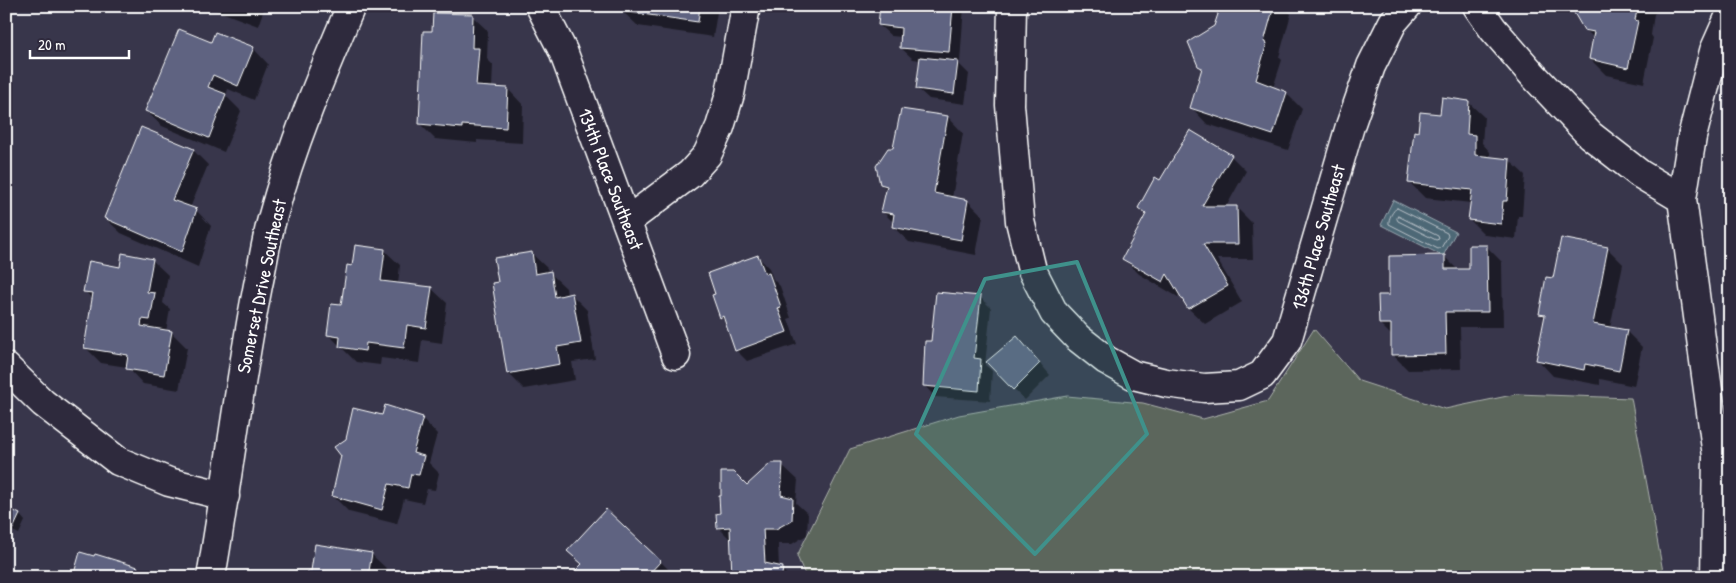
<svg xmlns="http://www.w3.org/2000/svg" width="1736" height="583" font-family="'Patrick Hand',sans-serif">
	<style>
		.green { fill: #5b665b; stroke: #adb2ad }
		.water { fill: #4e6776; stroke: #95a4ad }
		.shadow { fill: #0007 }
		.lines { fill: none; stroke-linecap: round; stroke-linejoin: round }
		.shore { stroke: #b8c2c8; stroke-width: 1 }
		.building { fill: #5e6481; stroke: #fff }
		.minor-casing { stroke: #fff; stroke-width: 31 }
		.minor { stroke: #2f2a3d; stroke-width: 28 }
		.marked { fill: #3f918b; fill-opacity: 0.2; stroke: #3f918b; stroke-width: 4; stroke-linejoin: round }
		.labels { text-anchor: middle; stroke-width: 5; stroke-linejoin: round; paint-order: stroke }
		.street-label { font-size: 19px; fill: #fff; stroke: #2f2a3d }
	</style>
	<rect width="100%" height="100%" fill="#38364b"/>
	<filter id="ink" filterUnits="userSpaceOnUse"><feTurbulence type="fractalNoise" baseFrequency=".02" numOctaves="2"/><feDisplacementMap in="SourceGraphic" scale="10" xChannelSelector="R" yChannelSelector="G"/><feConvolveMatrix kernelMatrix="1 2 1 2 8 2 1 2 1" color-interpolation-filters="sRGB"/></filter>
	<g filter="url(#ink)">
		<polygon class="green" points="1314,329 1359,381 1445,409 1517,394 1631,398 1664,577 806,577 797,556 850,449 959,415 1067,396 1143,403 1203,419 1268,401"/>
		<polygon class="water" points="1393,200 1456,232 1443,256 1381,225"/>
		<g class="shadow">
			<polygon points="205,6 265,6 258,26"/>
			<polygon points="623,6 718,6 713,37 638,26 622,11"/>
			<polygon points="881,6 964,6 960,62 957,62 969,74 965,104 929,99 917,88 920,60 913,59 901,48 902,37 891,36 879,25"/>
			<polygon points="1213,6 1283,6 1291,14 1279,57 1282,60 1273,88 1286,93 1302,109 1288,150 1207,124 1192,108 1203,69 1199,65 1219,14"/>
			<polygon points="1571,6 1666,6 1654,14 1651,35 1653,38 1644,83 1606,75 1590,59 1594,38 1585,29"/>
			<polygon points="472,16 488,31 487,59 493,65 492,88 508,89 523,105 522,143 477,140 477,143 435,139 420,124 433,33"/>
			<polygon points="212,44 253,48 268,64 254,100 228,89 226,96 241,111 224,152 162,126 146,111"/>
			<polygon points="1468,102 1484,117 1482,143 1490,152 1490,158 1509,160 1525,175 1522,216 1518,216 1516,239 1485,235 1470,220 1471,203 1425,198 1409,182 1419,133 1441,115"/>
			<polygon points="948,117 963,133 952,198 968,201 983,216 976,255 909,242 893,227 894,223 883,212 887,190 881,184 894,149"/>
			<polygon points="193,150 208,165 190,208 196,210 211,226 198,267 121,233 105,218"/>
			<polygon points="1231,156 1246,171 1226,207 1236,207 1252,223 1253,259 1217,259 1242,302 1205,324 1189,309 1180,293 1178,297 1139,274 1123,258 1147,215 1139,208 1160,182"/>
			<polygon points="1486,246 1502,262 1503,327 1460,327 1461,369 1408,370 1392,354 1392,336 1380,324 1390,296 1445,257 1458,270 1470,270"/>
			<polygon points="1607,248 1623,264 1610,328 1626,331 1642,347 1634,386 1600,379 1600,385 1553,376 1538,360 1546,319 1540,314 1554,280"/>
			<polygon points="384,250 400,265 398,284 431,288 447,303 442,343 422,340 419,363 381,358 380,365 356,362 329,335 342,306 353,268"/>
			<polygon points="531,253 547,268 548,273 550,273 566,288 567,296 572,295 587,310 595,359 572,362 575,380 524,389 508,373 499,283"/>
			<polygon points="758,257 769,268 773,279 780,286 791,318 788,319 797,344 747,361 736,350 727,323 721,317"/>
			<polygon points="152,260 168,275 163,303 170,309 166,332 171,332 187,348 179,390 143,384 127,367 101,363 85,347 93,300 85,291 121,268"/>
			<polygon points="980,297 991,308 985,365 992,371 990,401 935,397 924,385 933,343"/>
			<polygon points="1028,349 1050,375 1025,400 988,362"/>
			<polygon points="383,416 422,418 437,434 429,463 439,473 435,490 427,489 423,503 404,499 397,524 349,512 333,496"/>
			<polygon points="782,465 798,480 796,503 808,514 807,535 792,544 778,544 779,568 790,577 733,577 732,541 718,527 721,515 747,487"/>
			<polygon points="6,509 20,515 25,521 19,534 6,528"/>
			<polygon points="606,511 661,562 676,577 578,577"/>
			<polygon points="371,554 387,569 386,577 308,577"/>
			<polygon points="137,568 146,577 74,577"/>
		</g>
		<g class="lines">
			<g class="shore">
				<path d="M1397,208L1447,233L1448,236L1441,248L1438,249L1389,224C1388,219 1393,210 1397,208Z"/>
				<polygon points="1398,216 1438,236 1439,239 1436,240 1398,221 1397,219"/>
			</g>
		</g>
		<g class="building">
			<polygon points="622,6 700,6 698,22 621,11"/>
			<polygon points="880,6 953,6 949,52 900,48 901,28 878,25"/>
			<polygon points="1211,6 1274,6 1264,42 1267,43 1256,80 1287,92 1273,135 1190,108 1202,68 1198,66 1188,42 1214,26 1218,14"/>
			<polygon points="1570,6 1638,6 1635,20 1638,21 1628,68 1589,59 1594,32 1584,30"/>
			<polygon points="433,13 473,14 472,48 479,48 476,86 508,88 506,128 462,125 462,128 419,124 423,31 432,31"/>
			<polygon points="179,29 211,42 215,32 254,47 238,86 213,75 208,87 226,94 209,138 145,111"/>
			<polygon points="920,57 958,61 954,94 916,89"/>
			<polygon points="1442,97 1469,101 1467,134 1475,135 1475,155 1510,159 1507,201 1503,201 1501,224 1468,220 1472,190 1408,183 1414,131 1418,132 1420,112 1440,114"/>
			<polygon points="901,109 948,116 934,193 968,200 961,240 892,227 894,214 881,212 887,186 880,184 876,166 888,148 893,148"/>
			<polygon points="141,127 194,149 172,200 197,209 182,252 104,218"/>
			<polygon points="1190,130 1232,155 1202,206 1237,206 1238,244 1203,244 1228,286 1188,309 1167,274 1163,282 1122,259 1146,214 1138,208 1155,177 1160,180"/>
			<polygon points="1561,238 1608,247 1593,324 1627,330 1619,371 1585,364 1584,370 1536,360 1545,315 1539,314 1546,277 1553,278"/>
			<polygon points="355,245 385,249 381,281 432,287 426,328 407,325 404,348 366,343 365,351 339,347 340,337 327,335 331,304 341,305 347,265 352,266"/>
			<polygon points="1469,245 1487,245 1488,312 1445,312 1446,354 1391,355 1391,324 1379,324 1378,295 1389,295 1389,256 1445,255 1445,269 1469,269"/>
			<polygon points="532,252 535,274 551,271 555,297 572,293 581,343 557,347 560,364 507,374 492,283 498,282 494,258"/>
			<polygon points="122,253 153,259 147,292 155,293 150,320 142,319 141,326 172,331 164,375 126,369 128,355 84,348 93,293 83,292 89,261 120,267"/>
			<polygon points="758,255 765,274 769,273 781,307 778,308 787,332 735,351 723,316 720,318 712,295 715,294 708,273"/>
			<polygon points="936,292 981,296 974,358 981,359 979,391 923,386 925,341 931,341"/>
			<polygon points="1017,336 1040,363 1013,390 986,362"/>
			<polygon points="385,405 423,417 413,453 424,456 419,475 411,474 408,488 389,484 382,510 332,496 341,456 334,447 346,439 353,408 382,415"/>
			<polygon points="771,463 783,463 781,495 793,498 792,520 776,529 763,529 765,563 783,567 782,575 780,577 732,577 730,527 717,528 716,514 720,513 719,496 721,496 721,472 734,472 747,485"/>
			<polygon points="6,507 20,514 13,529 6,526"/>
			<polygon points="606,509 661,561 646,577 577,577 573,573 582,564 567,551"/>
			<polygon points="315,544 372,553 368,577 307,577 308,571 311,571"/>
			<polygon points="80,552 94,556 95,554 138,567 135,577 73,577"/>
		</g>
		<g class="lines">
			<defs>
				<g id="minor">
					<polyline points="540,6 563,51 676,355"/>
					<polyline points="1012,6 1010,105 1020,221 1032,270 1054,313 1078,338 1106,360 1133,375 1166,383 1204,388 1239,386 1262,375 1287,341 1350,126 1371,66 1393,22 1407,6"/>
					<polyline points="1477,6 1493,29 1533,75 1590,135 1640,174 1682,199"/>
					<polyline points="627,221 690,174 707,155 720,127 730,94 746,6"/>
					<polyline points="6,367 43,403 118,461 169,482 225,496"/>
					<path d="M211,577C228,480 239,382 258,285C263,263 266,240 272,219C292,145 321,76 351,6"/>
					<polyline points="1715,577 1717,456 1682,199 1692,137 1714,51 1730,15"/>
				</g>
			</defs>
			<use href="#minor" class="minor-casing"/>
			<use href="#minor" class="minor"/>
		</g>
	</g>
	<path class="marked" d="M1077,262L1147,434L1035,554L916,434L985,279Z"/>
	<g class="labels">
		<g class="street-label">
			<text transform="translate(611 179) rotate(69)" y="7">134th Place Southeast</text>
			<text transform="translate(1318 237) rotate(-74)" y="7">136th Place Southeast</text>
			<text transform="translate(261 286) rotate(-78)" y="7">Somerset Drive Southeast</text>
		</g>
	</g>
	<rect width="1736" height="583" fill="none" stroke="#2f2a3d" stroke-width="25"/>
	<rect x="12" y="12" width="1711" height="558" fill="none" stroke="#fff" stroke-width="2" filter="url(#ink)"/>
	<path d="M30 50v8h99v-8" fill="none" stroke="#ffffff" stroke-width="2.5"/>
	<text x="38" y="50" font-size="15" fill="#ffffff" stroke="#2f2a3d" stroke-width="4" paint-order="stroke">20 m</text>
</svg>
